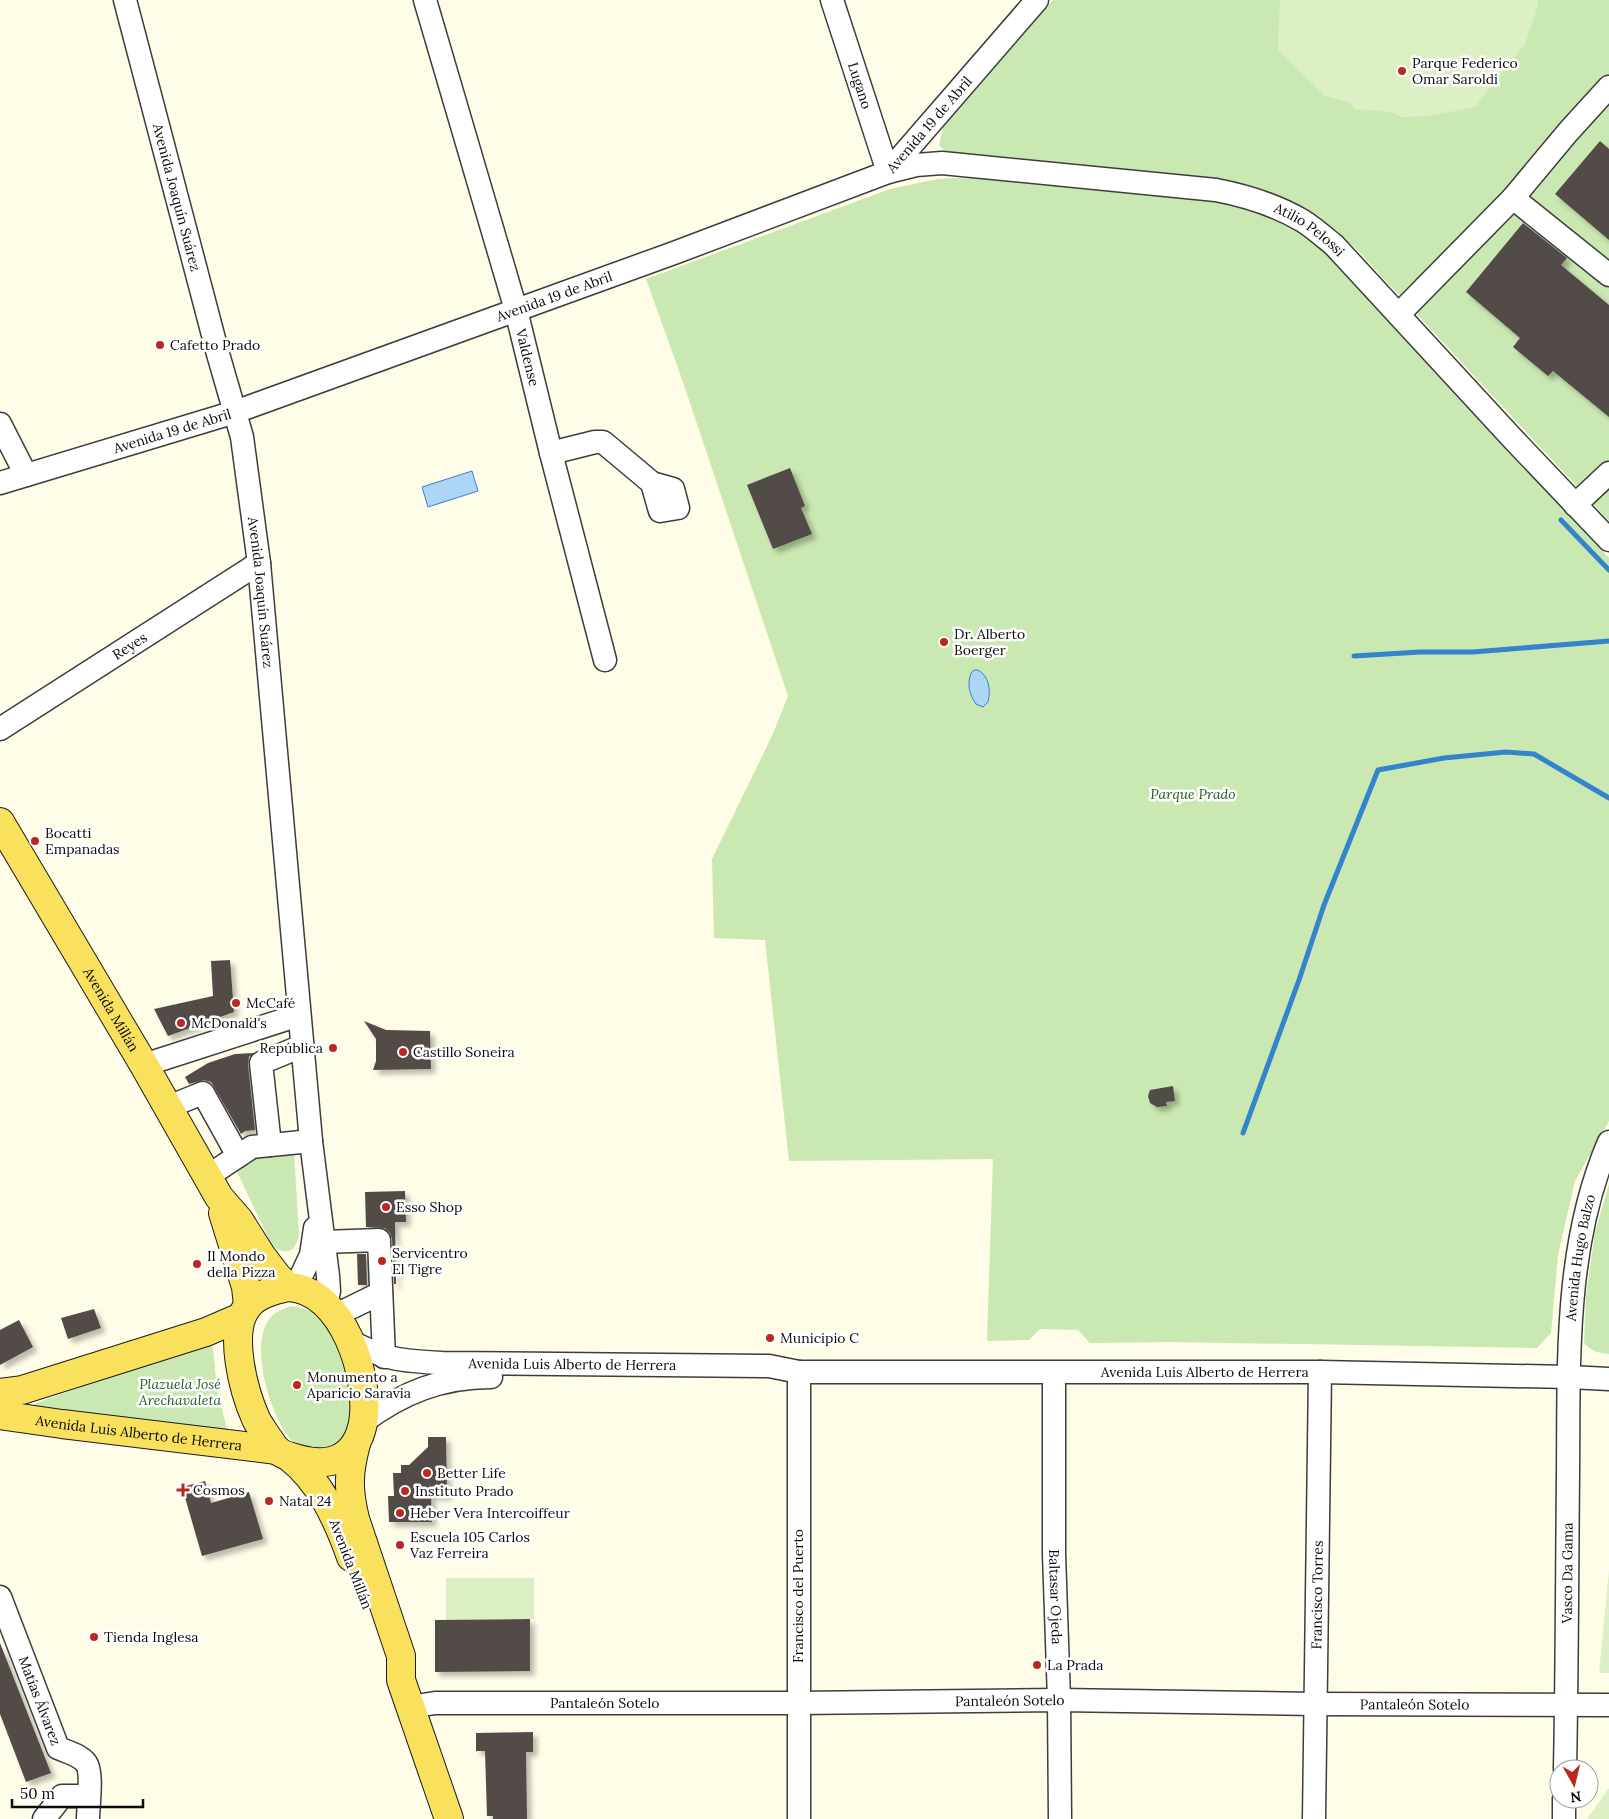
<svg xmlns="http://www.w3.org/2000/svg" width="1609" height="1819" font-family="Lora,serif">
	<style>
		.green { fill: #cae8b2 }
		.pitch { fill: #ddefc4 }
		.water { fill: #add5f6; stroke: #3383cd }
		.lines { fill: none; stroke-linecap: round; stroke-linejoin: round }
		.stream { stroke: #3383cd; stroke-width: 5 }
		.building { fill: #534c47; filter: url(#shadow) }
		.minor-casing { stroke: #3d3d3d; stroke-width: 25 }
		.major-casing { stroke: #1b1b1b; stroke-width: 30 }
		.minor { stroke: #fff; stroke-width: 22 }
		.major { stroke: #f9e05d; stroke-width: 28 }
		.poi-dot { fill: #ba2823; stroke: #fff; stroke-width: 2 }
		.labels { text-anchor: middle; stroke-width: 5; stroke-linejoin: round; paint-order: stroke }
		.poi-label { font-size: 14px; fill: #0a0a0a; stroke: #fff; text-anchor: start }
		.street-label { font-size: 14px; fill: #0a0a0a; stroke: #fff }
		.park-label { font-size: 14px; font-style: italic; fill: #24611c; stroke: #fff }
	</style>
	<defs>
		<filter id="shadow"><feDropShadow dx="4.5" dy="4.5" stdDeviation="2.5" flood-color="#0004"/></filter>
	</defs>
	<rect width="100%" height="100%" fill="#fffce8"/>
	<g class="green">
		<polygon points="1053,0 1609,0 1609,521 1359,252 1337,231 1303,210 946,152 939,145 944,123"/>
		<polygon points="954,178 997,179 1217,201 1258,210 1316,239 1428,356 1609,558 1609,1121 1575,1181 1558,1255 1551,1333 1537,1348 1171,1342 1090,1343 1078,1330 1040,1329 1029,1340 987,1341 993,1159 789,1161 765,940 714,938 712,859 772,736 788,696 683,382 646,279 890,189 937,179"/>
		<path d="M294,1151L299,1235C295,1252 287,1256 272,1246L233,1163Z"/>
		<path d="M1609,1184V1354C1598,1353 1591,1351 1584,1343L1586,1296L1595,1232Z"/>
		<path d="M291,1306C302,1308 311,1310 320,1317C346,1341 353,1389 350,1422C349,1427 349,1436 346,1441C342,1446 332,1450 327,1454C317,1451 301,1449 294,1443C271,1421 247,1342 271,1317C276,1311 284,1309 291,1306Z"/>
		<polygon points="203,1344 209,1344 213,1348 217,1390 228,1433 31,1408 36,1403"/>
	</g>
	<g class="pitch">
		<polygon points="1280,0 1538,0 1537,9 1525,44 1475,107 1430,116 1401,117 1391,112 1354,109 1350,102 1325,96 1278,50"/>
		<polygon points="1609,1571 1609,1673 1599,1673"/>
		<polygon points="446,1578 534,1578 534,1619 446,1620"/>
		<polygon points="1609,1788 1609,1819 1587,1819"/>
	</g>
	<g class="water">
		<polygon points="472,471 478,491 428,507 422,487"/>
		<path d="M978,670C989,676 991,690 988,702L983,707L976,704C969,694 967,684 971,673L974,670Z"/>
	</g>
	<g class="lines">
		<g class="stream">
			<polyline points="1561,520 1609,570"/>
			<polyline points="1354,656 1420,652 1473,652 1609,641"/>
			<polyline points="1243,1133 1299,980 1324,905 1378,770 1444,758 1506,752 1534,754 1609,798"/>
		</g>
	</g>
	<g class="building">
		<polygon points="1600,141 1609,149 1609,240 1555,194"/>
		<polygon points="1523,223 1567,258 1561,265 1609,305 1609,417 1553,371 1548,376 1513,347 1520,338 1466,292"/>
		<polygon points="790,468 805,506 801,508 812,534 773,549 747,485"/>
		<polygon points="230,960 234,1012 168,1036 154,1009 213,996 211,961"/>
		<polygon points="364,1021 386,1030 430,1031 431,1069 373,1070 376,1061 376,1039"/>
		<polygon points="254,1053 249,1057 248,1064 255,1130 245,1131 241,1134 211,1082 204,1080 189,1084 185,1077 208,1063 235,1054"/>
		<polygon points="1173,1086 1175,1101 1166,1102 1167,1106 1157,1107 1150,1103 1148,1096 1150,1090"/>
		<polygon points="405,1191 406,1222 395,1222 396,1284 394,1284 392,1239 390,1233 385,1228 366,1227 365,1192"/>
		<polygon points="357,1254 366,1254 367,1285 358,1285"/>
		<polygon points="94,1309 101,1328 68,1339 61,1318"/>
		<polygon points="19,1320 33,1347 0,1365 0,1330"/>
		<polygon points="428,1437 446,1437 447,1496 431,1496 432,1522 389,1522 388,1496 394,1496 393,1473 401,1473 401,1465 409,1465 428,1447"/>
		<polygon points="205,1481 211,1503 249,1492 263,1539 202,1556 182,1487"/>
		<polygon points="530,1619 530,1671 435,1672 435,1620"/>
		<polygon points="0,1643 51,1773 26,1782 0,1714"/>
		<polygon points="533,1732 533,1752 526,1752 527,1819 493,1819 493,1816 487,1816 485,1751 476,1751 476,1733"/>
	</g>
	<g class="lines">
		<defs>
			<g id="minor">
				<path id="s1" d="M125,0L218,354L242,437L259,563L311,1141L328,1276L329,1291L326,1304"/>
				<path id="s2" d="M425,0L516,310L551,453L605,660"/>
				<path id="s3" d="M832,0L888,172L916,165L942,163L1216,190C1247,196 1276,205 1303,221C1314,228 1324,237 1334,245L1513,439L1609,540"/>
				<polyline points="1513,198 1609,275"/>
				<polyline points="1399,314 1513,198 1568,132 1609,87"/>
				<polyline points="0,424 26,475"/>
				<polyline points="551,453 595,442 603,442 652,483 660,511 678,508 673,489 652,483"/>
				<path id="s4" d="M0,483L235,412L674,253L888,172L1037,0"/>
				<polyline points="1575,505 1609,473"/>
				<path id="s5" d="M0,729L259,563"/>
				<polyline points="144,1065 299,1015"/>
				<polyline points="168,1107 203,1093 238,1156"/>
				<polyline points="270,1145 261,1063 302,1046"/>
				<polyline points="208,1176 252,1147 311,1141"/>
				<polyline points="324,1242 379,1240 384,1357"/>
				<polyline points="296,1287 311,1255 315,1228"/>
				<polyline points="336,1315 381,1293"/>
				<path id="s6" d="M350,1341C385,1360 403,1361 442,1363L769,1366L799,1372H1320L1569,1377L1609,1379"/>
				<polyline points="799,1372 799,1819"/>
				<path id="s7" d="M1054,1373V1554L1059,1700L1060,1819"/>
				<path d="M363,1422C402,1393 441,1377 491,1377"/>
				<path id="s8" d="M0,1597L58,1748C67,1752 80,1755 86,1763C93,1772 88,1807 88,1819"/>
				<path id="s9" d="M410,1707L435,1703H798L1059,1700L1315,1704L1609,1705"/>
				<path id="s10" d="M1565,1769C1567,1671 1567,1572 1568,1474C1569,1363 1564,1246 1609,1142"/>
				<polyline points="44,1819 62,1796 88,1796"/>
				<path id="s11" d="M1314,1819L1320,1372"/>
				<polyline points="1564,1819 1564,1799"/>
			</g>
			<g id="major">
				<path id="s12" d="M0,822L144,1065L219,1197L239,1220L261,1255L277,1276L288,1287"/>
				<polyline points="223,1213 246,1287 248,1305"/>
				<path d="M288,1287C343,1289 371,1378 363,1423C356,1459 330,1468 298,1459C291,1457 282,1455 277,1450C273,1447 271,1441 268,1438C264,1432 259,1425 256,1419C244,1392 227,1331 248,1306C257,1294 275,1290 288,1287Z"/>
				<polyline points="0,1393 22,1390 206,1332 241,1317"/>
				<path id="s13" d="M0,1415L62,1424L277,1450"/>
				<path d="M356,1444C348,1474 348,1489 355,1519L401,1656V1680L449,1819"/>
				<path d="M289,1457C320,1481 338,1520 351,1557"/>
			</g>
		</defs>
		<use href="#minor" class="minor-casing"/>
		<use href="#major" class="major-casing"/>
		<use href="#minor" class="minor"/>
		<use href="#major" class="major"/>
	</g>
	<g class="poi-dot">
		<circle cx="1402" cy="71" r="5"/>
		<circle cx="160" cy="345" r="5"/>
		<circle cx="944" cy="642" r="5"/>
		<circle cx="35" cy="841" r="5"/>
		<circle cx="236" cy="1003" r="5"/>
		<circle cx="181" cy="1023" r="5"/>
		<circle cx="333" cy="1048" r="5"/>
		<circle cx="403" cy="1052" r="5"/>
		<circle cx="386" cy="1207" r="5"/>
		<circle cx="382" cy="1261" r="5"/>
		<circle cx="197" cy="1264" r="5"/>
		<circle cx="770" cy="1338" r="5"/>
		<circle cx="297" cy="1385" r="5"/>
		<circle cx="427" cy="1473" r="5"/>
		<path d="M180.5 1482.5h5v5h5v5h-5v5h-5v-5h-5v-5h5z"/>
		<circle cx="405" cy="1491" r="5"/>
		<circle cx="269" cy="1501" r="5"/>
		<circle cx="400" cy="1513" r="5"/>
		<circle cx="400" cy="1545" r="5"/>
		<circle cx="94" cy="1637" r="5"/>
		<circle cx="1037" cy="1665" r="5"/>
	</g>
	<g class="labels">
		<g class="poi-label">
			<text x="1412" y="68">Parque Federico<tspan x="1412" dy="16">Omar Saroldi</tspan></text>
			<text x="170" y="350">Cafetto Prado</text>
			<text x="954" y="639">Dr. Alberto<tspan x="954" dy="16">Boerger</tspan></text>
			<text x="45" y="838">Bocatti<tspan x="45" dy="16">Empanadas</tspan></text>
			<text x="246" y="1008">McCafé</text>
			<text x="191" y="1028">McDonald's</text>
			<text x="323" y="1053" text-anchor="end">República</text>
			<text x="413" y="1057">Castillo Soneira</text>
			<text x="396" y="1212">Esso Shop</text>
			<text x="392" y="1258">Servicentro<tspan x="392" dy="16">El Tigre</tspan></text>
			<text x="207" y="1261">Il Mondo<tspan x="207" dy="16">della Pizza</tspan></text>
			<text x="780" y="1343">Municipio C</text>
			<text x="307" y="1382">Monumento a<tspan x="307" dy="16">Aparicio Saravia</tspan></text>
			<text x="437" y="1478">Better Life</text>
			<text x="193" y="1495">Cosmos</text>
			<text x="415" y="1496">Instituto Prado</text>
			<text x="279" y="1506">Natal 24</text>
			<text x="410" y="1518">Heber Vera Intercoiffeur</text>
			<text x="410" y="1542">Escuela 105 Carlos<tspan x="410" dy="16">Vaz Ferreira</tspan></text>
			<text x="104" y="1642">Tienda Inglesa</text>
			<text x="1047" y="1670">La Prada</text>
		</g>
		<g class="street-label">
			<text dy="5" stroke="none"><textPath href="#s3" startOffset="90">Lugano</textPath></text>
			<text dy="5" stroke="none"><textPath href="#s4" startOffset="1004">Avenida 19 de Abril</textPath></text>
			<text dy="5" stroke="none"><textPath href="#s1" startOffset="204">Avenida Joaquín Suárez</textPath></text>
			<text dy="5" stroke="none"><textPath href="#s3" startOffset="614">Atilio Pelossi</textPath></text>
			<text dy="5" stroke="none"><textPath href="#s4" startOffset="585">Avenida 19 de Abril</textPath></text>
			<text dy="5" stroke="none"><textPath href="#s2" startOffset="372">Valdense</textPath></text>
			<text dy="5" stroke="none"><textPath href="#s4" startOffset="180">Avenida 19 de Abril</textPath></text>
			<text dy="5" stroke="none"><textPath href="#s1" startOffset="609">Avenida Joaquín Suárez</textPath></text>
			<text dy="5" stroke="none"><textPath href="#s5" startOffset="154">Reyes</textPath></text>
			<text dy="5" stroke="none"><textPath href="#s12" startOffset="218">Avenida Millán</textPath></text>
			<text dy="5" stroke="none"><textPath href="#s10" startOffset="512">Avenida Hugo Balzo</textPath></text>
			<text dy="5" stroke="none"><textPath href="#s6" startOffset="226">Avenida Luis Alberto de Herrera</textPath></text>
			<text dy="5" stroke="none"><textPath href="#s6" startOffset="859">Avenida Luis Alberto de Herrera</textPath></text>
			<text dy="5" stroke="none"><textPath href="#s13" startOffset="140">Avenida Luis Alberto de Herrera</textPath></text>
			<text transform="translate(351 1564) rotate(69)" y="5">Avenida Millán</text>
			<text dy="5" stroke="none"><textPath href="#s10" startOffset="196">Vasco Da Gama</textPath></text>
			<text transform="translate(798 1596) rotate(-90)" y="5">Francisco del Puerto</text>
			<text dy="5" stroke="none"><textPath href="#s7" startOffset="224">Baltasar Ojeda</textPath></text>
			<text dy="5" stroke="none"><textPath href="#s11" startOffset="224">Francisco Torres</textPath></text>
			<text dy="5" stroke="none"><textPath href="#s8" startOffset="111">Matías Álvarez</textPath></text>
			<text dy="5" stroke="none"><textPath href="#s9" startOffset="600">Pantaleón Sotelo</textPath></text>
			<text dy="5" stroke="none"><textPath href="#s9" startOffset="195">Pantaleón Sotelo</textPath></text>
			<text dy="5" stroke="none"><textPath href="#s9" startOffset="1005">Pantaleón Sotelo</textPath></text>
		</g>
		<g class="park-label">
			<text x="1193" y="799">Parque Prado</text>
			<text x="180" y="1389">Plazuela José<tspan x="180" dy="16">Arechavaleta</tspan></text>
		</g>
	</g>
	<g transform="translate(1574 1784) rotate(172)"><circle r="24" fill="#ffffff" stroke="#9d9d9d"/>
	<path d="M0-4L9 19L0 12L-9 19Z" fill="#ba2823"/>
	<text y="-8" font-size="14" font-weight="bold" text-anchor="middle" fill="#0a0a0a">N</text>
	</g>
	<path d="M12 1799v8h131v-8" fill="none" stroke="#0a0a0a" stroke-width="2.5"/>
	<text x="20" y="1799" font-size="15" fill="#0a0a0a" stroke="#ffffff" stroke-width="4" paint-order="stroke">50 m</text>
</svg>
